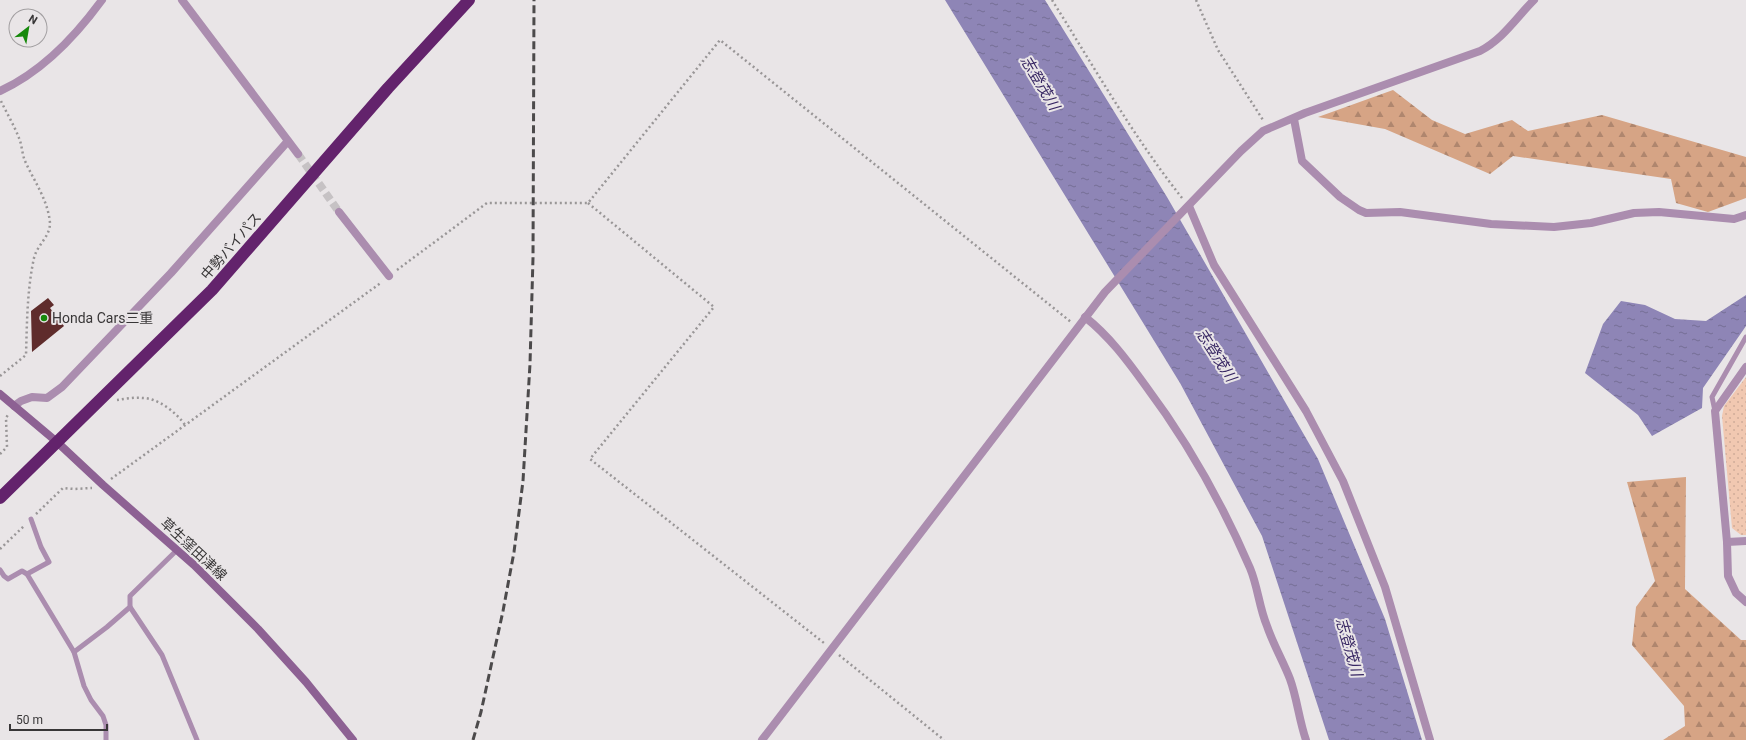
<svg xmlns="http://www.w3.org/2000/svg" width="1746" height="740" font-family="Roboto,'Noto Sans JP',sans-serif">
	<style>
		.forest { fill: url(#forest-firs) }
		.park { fill: url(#park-dots) }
		.water { fill: url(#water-ripples) }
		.building { fill: #5f2c2c }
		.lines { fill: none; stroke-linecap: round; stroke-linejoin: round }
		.street-tunnel { stroke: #c6c2c4; stroke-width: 8; stroke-dasharray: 8 4; stroke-linecap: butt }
		.path { stroke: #999697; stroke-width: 2.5; stroke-dasharray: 2 3; stroke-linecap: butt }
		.lane { stroke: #ab8daf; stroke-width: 5 }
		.street { stroke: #ab8daf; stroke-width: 8 }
		.secondary { stroke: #8d6193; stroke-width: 8 }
		.highway { stroke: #63236c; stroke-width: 12 }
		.rail { stroke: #4c4a4b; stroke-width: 3; stroke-dasharray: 8 4; stroke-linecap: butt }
		.poi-dot { fill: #16890b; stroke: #e9e5e7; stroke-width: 1.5 }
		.labels { text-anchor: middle; stroke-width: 4; stroke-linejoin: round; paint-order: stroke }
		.street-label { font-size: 14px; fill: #383637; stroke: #e9e5e7 }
		.poi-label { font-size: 14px; fill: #383637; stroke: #e9e5e7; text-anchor: start }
		.water-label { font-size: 15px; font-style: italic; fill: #362562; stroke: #e9e5e7 }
	</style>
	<defs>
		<pattern id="forest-firs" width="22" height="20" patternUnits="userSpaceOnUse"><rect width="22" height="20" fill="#d6a485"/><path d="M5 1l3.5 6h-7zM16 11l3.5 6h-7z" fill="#af866e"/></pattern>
		<pattern id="park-dots" width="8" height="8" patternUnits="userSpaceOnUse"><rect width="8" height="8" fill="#f1c8b1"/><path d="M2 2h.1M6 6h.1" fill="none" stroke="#cfac99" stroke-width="1.8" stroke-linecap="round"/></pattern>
		<pattern id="water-ripples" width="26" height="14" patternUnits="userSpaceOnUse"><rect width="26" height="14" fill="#8e85b6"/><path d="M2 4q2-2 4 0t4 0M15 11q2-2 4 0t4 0" fill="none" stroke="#756e95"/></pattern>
	</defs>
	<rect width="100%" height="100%" fill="#e9e5e7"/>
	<g class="forest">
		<polygon points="1393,90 1432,120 1465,134 1512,120 1528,131 1602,115 1746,157 1746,198 1708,212 1676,203 1671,179 1513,156 1490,174 1385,129 1318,117"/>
		<polygon points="1686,477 1685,589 1741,640 1746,640 1746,740 1663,740 1685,726 1684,706 1632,645 1636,607 1655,581 1627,482"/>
	</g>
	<polygon class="park" points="1746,377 1746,535 1741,535 1732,528 1722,416 1724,406"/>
	<g class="water">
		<polygon points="945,0 1045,0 1167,197 1318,459 1385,619 1422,740 1329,740 1262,536 1180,383"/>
		<polygon points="1746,295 1746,326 1703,388 1702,408 1652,436 1638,415 1585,373 1603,324 1621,301 1645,305 1675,319 1706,321"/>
	</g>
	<polygon class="building" points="48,298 54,305 50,308 64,326 32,352 31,311"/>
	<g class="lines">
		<polyline class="street-tunnel" points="298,154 339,212"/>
		<g class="path">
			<path d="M1052,0C1094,67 1133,136 1182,198"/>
			<polyline points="1196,0 1218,50 1263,120"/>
			<polyline points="588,203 714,307 590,459 824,643"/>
			<polyline points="397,270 487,203 588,203 720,40 1071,322"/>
			<path d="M0,376L26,355C27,323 27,290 34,258C37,245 50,237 50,223C48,200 34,181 25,161C22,154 22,145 19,138C14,125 6,112 0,99"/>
			<path d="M117,400C125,399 134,397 143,398C158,398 177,413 185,425"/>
			<polyline points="0,454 7,447 6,418 9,413"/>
			<polyline points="111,479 382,282"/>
			<polyline points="36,514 63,488 74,489 92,488"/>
			<polyline points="0,549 24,526"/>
			<polyline points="839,655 944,740"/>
		</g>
		<g class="lane">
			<polyline points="1715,411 1712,397 1746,337"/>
			<polyline points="0,570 4,576 8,579 22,571 27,574 74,652 84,686 91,700 103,716 106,725 106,740"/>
			<polyline points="27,574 49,562 41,547 31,519"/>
			<polyline points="130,607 162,655 197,740"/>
			<polyline points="74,652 107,627 130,607 130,596 177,550"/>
		</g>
		<g class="street">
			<polyline points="182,0 298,154"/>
			<path d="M0,91C42,72 75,37 102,0"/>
			<polyline points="1294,119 1302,161 1340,197 1359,210 1366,213 1400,212 1491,224 1554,227 1591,223 1634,213 1659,212 1734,219 1746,215"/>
			<polyline points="1189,206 1214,265 1306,411 1343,481 1385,587 1430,740"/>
			<polyline points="339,212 389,276"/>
			<path d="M1085,317C1109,336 1127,360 1145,385C1187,441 1222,503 1250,568C1258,587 1259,607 1267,626C1273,644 1283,661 1290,679C1297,698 1299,720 1306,740"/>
			<polyline points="1746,367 1715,411 1727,542 1728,576 1736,593 1746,602"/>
			<polyline points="14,406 21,401 32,397 47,398 62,387 171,273 288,141"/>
			<polyline points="1727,542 1746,541"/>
			<path d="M762,740L1105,292L1241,151L1263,131L1305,113L1480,51C1503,39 1516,18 1534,0"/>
		</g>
		<polyline class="secondary" points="0,394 57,442 103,485 194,565 258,629 306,682 353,740"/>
		<polyline class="highway" points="0,498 212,290 388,88 469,0"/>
		<polyline class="rail" points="473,740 481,712 503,611 514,552 523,481 530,364 533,258 534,0"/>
	</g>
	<circle class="poi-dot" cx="44" cy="318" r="4"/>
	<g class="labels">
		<g class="street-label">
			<text transform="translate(231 246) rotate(-49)" y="5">中勢バイパス</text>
			<text transform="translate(194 549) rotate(43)" y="5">草生窪田津線</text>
		</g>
		<g class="poi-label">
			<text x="52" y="323">Honda Cars三重</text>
		</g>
		<g class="water-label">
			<text transform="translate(1040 83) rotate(59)" y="5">志登茂川</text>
			<text transform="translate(1216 355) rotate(57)" y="5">志登茂川</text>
			<text transform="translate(1349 647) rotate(74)" y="5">志登茂川</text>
		</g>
	</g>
	<g transform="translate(28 28) rotate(31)"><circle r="19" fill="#e9e5e7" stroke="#a29fa1"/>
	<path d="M0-3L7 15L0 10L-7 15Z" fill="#16890b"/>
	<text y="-6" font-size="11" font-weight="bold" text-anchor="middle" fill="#383637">N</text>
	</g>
	<path d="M10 724v6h97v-6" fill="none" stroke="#383637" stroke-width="2"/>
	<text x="16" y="724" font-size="12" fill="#383637" stroke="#e9e5e7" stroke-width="3" paint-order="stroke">50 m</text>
</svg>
